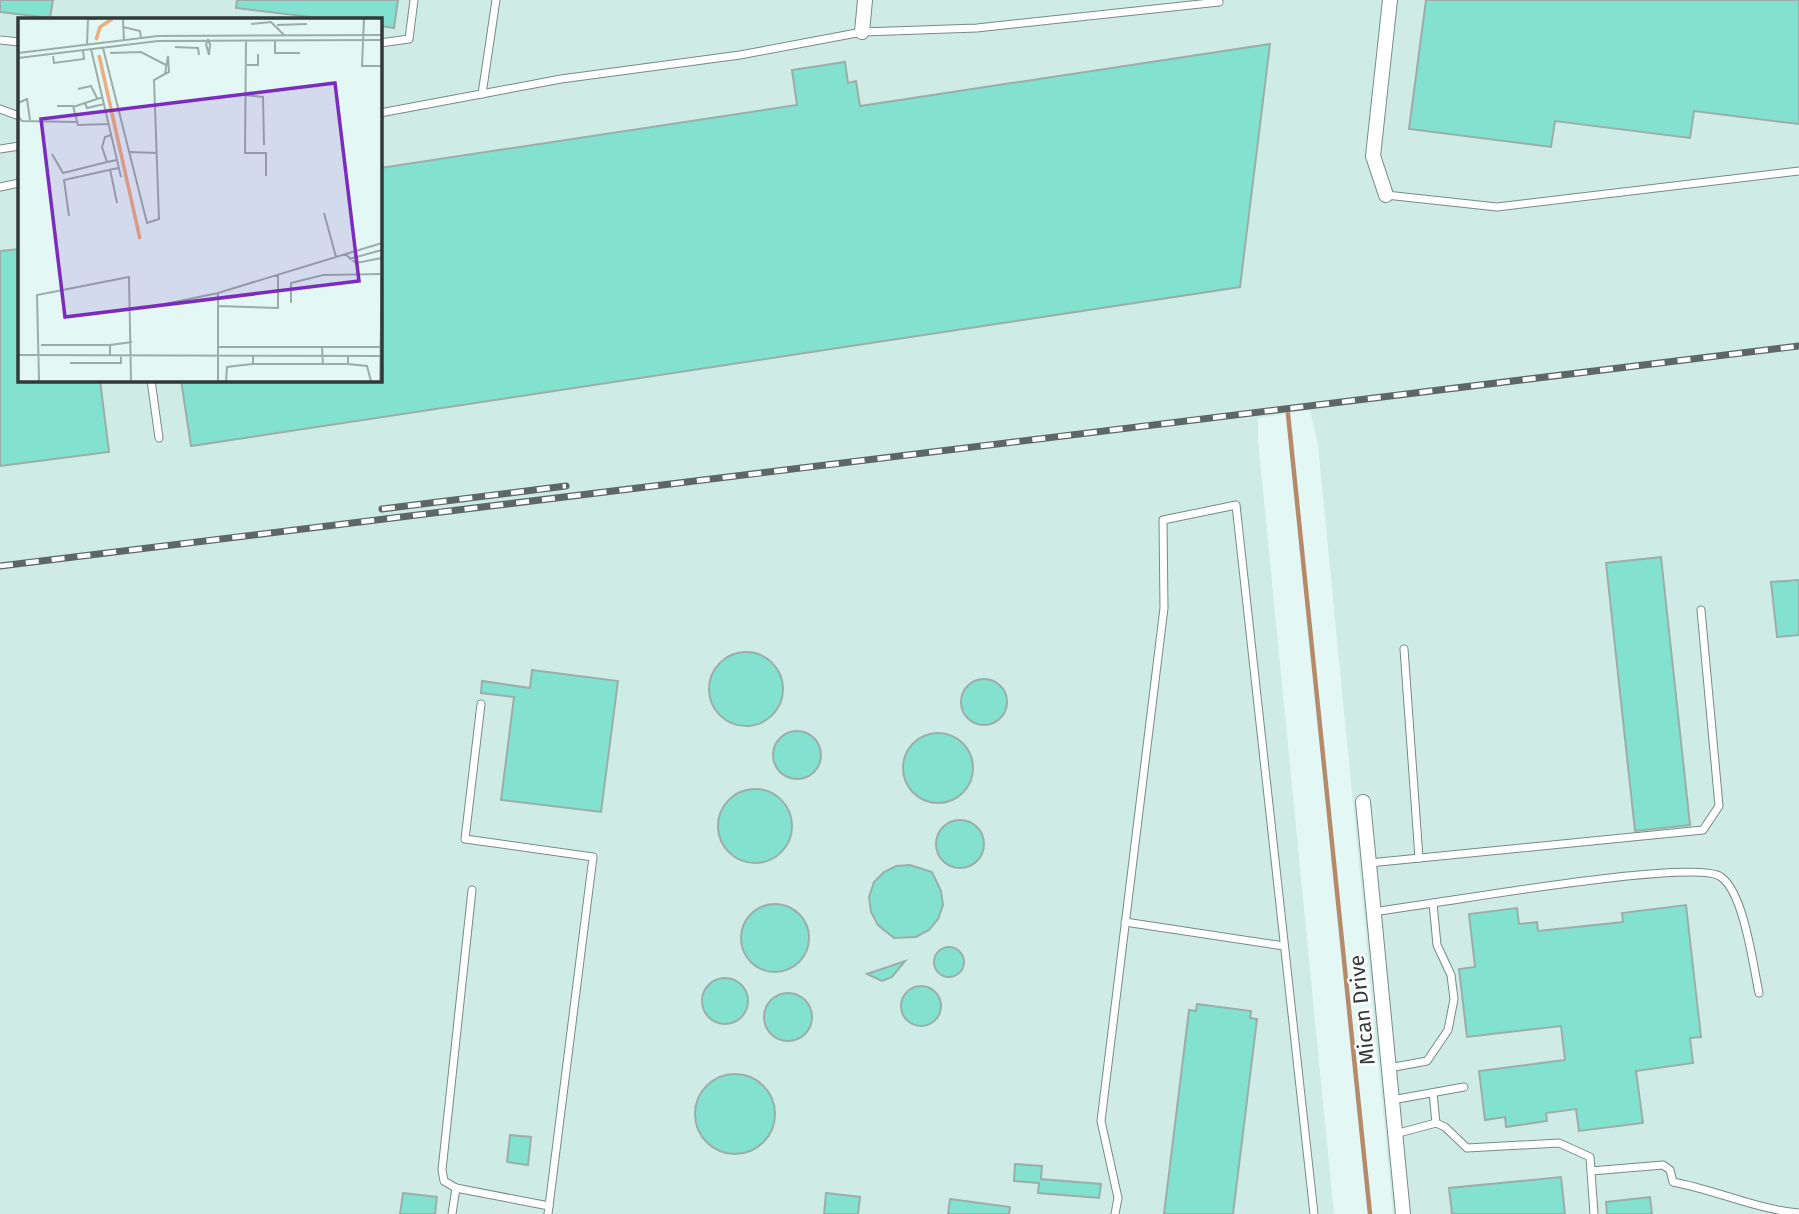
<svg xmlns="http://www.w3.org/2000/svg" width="1799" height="1214" font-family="'Fira Sans',sans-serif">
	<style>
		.built { fill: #ceece5; fill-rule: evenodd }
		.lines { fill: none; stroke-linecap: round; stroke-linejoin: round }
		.stream { stroke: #b48a6b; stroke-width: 4.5 }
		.building { fill: #82e1cf; stroke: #9baeaa; stroke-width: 2 }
		.service-casing { stroke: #788a86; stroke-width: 9 }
		.minor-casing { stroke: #788a86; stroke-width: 16 }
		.service { stroke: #fff; stroke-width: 7 }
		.minor { stroke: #fff; stroke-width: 14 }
		.rail-casing { stroke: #5d6866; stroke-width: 7 }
		.rail { stroke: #fff; stroke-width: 4.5; stroke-dasharray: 13; stroke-linecap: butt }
		.labels { text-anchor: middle; stroke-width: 5; stroke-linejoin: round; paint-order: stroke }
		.street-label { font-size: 21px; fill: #323a38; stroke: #fff }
		.inset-river { fill: none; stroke: #ecad81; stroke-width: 3.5 }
		.inset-road { fill: none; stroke: #9caca9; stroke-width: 2 }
		.view { fill: #7b2cbf; fill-opacity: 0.15; stroke: #7b2cbf; stroke-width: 3.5 }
		.inset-edge { fill: none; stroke: #323a38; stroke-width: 3.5 }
	</style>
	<rect width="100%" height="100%" fill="#e3f8f4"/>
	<path class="built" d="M0,0H1799V1214H1393L1318,445L1310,410L1258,418V439L1334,1214H0ZM19,19H380V380H19Z"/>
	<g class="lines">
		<polyline class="stream" points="1288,414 1370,1214"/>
	</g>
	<g class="building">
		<polygon points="0,0 53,0 50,18 0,12"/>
		<polygon points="237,0 398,0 394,28 380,26 380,19 328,19 236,8"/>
		<polygon points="1426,0 1799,0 1799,124 1694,111 1690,138 1555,121 1551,147 1409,129"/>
		<polygon points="1270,44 1240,287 191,446 181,380 380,380 380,168 797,105 792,70 845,62 848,83 856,81 860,106"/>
		<polygon points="19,249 19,380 100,380 109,452 0,466 0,251"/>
		<polygon points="1661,557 1690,825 1635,831 1606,563"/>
		<polygon points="1799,580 1799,635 1777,637 1771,582"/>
		<circle cx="746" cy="689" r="37"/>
		<polygon points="532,670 618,681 601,812 501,800 514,697 481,693 482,681 530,688"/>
		<circle cx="984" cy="702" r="23"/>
		<circle cx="797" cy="755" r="24"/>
		<circle cx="938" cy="768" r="35"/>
		<circle cx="755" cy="826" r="37"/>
		<circle cx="960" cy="844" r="24"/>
		<polygon points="910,865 932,872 941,891 943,905 938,919 929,930 916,937 894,938 878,925 871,912 869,897 874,882 884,872 896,866"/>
		<circle cx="775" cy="938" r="34"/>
		<polygon points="1686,905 1701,1037 1690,1038 1693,1063 1636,1071 1643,1123 1579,1131 1576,1109 1546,1113 1547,1121 1506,1127 1505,1117 1485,1120 1479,1071 1565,1060 1561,1026 1467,1037 1459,969 1475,967 1469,914 1517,908 1519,924 1537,922 1538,931 1623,922 1622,913"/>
		<circle cx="949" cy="962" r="15"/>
		<polygon points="905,961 892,977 882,981 867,974"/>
		<circle cx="725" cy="1001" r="23"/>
		<circle cx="921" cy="1006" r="20"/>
		<circle cx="788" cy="1017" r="24"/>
		<polygon points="1197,1004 1251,1011 1250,1018 1257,1019 1233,1214 1164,1214 1189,1010 1196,1011"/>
		<circle cx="735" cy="1114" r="40"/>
		<polygon points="510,1135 531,1137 528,1165 507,1162"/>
		<polygon points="1015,1164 1042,1166 1041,1179 1101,1184 1099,1198 1038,1193 1039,1183 1014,1181"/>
		<polygon points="1561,1177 1565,1214 1452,1214 1449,1188"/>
		<polygon points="403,1193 437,1197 435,1214 400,1214"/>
		<polygon points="826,1193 860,1197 858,1214 824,1214"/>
		<polygon points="1650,1197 1652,1214 1607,1214 1606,1202"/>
		<polygon points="950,1199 1010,1207 1009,1214 948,1214"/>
	</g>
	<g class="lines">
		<defs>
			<g id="service">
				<polyline points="0,40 19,42"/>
				<polyline points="380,43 409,39 414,0"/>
				<polyline points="482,94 496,0"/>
				<polyline points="0,109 19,116"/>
				<polyline points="380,113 561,79 740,55 862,32 977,28 1219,2"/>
				<polyline points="0,149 19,146"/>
				<polyline points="0,187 19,183"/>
				<polyline points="1386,195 1497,207 1799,171"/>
				<polyline points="151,380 159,438"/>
				<polyline points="1404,649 1419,858"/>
				<polyline points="481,704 465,839 593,857 548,1214"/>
				<polyline points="1369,863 1703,830 1719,806 1701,610"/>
				<polyline points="472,890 442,1170 444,1181 456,1188 549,1206"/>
				<path d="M1433,903C1475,897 1697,859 1721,877C1744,893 1753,965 1759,993"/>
				<polyline points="1373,912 1433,903 1437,945 1451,975 1454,999 1448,1030 1427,1061 1389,1068"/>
				<polyline points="1125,922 1284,946"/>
				<polyline points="1433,1093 1436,1123"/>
				<polyline points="1392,1100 1464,1087"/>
				<polyline points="1395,1134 1436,1123 1445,1127 1467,1148 1559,1143 1590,1157 1594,1214"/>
				<path d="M1591,1171L1663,1165L1670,1170L1673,1182C1716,1190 1755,1209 1799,1213"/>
				<polyline points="452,1214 456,1188"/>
				<polyline points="1115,1214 1118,1198 1101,1121 1164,608 1163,520 1236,505 1314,1214"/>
			</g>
			<g id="minor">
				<polyline points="862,32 865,0"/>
				<polyline points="1386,195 1373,156 1390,0"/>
				<polyline points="1363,802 1403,1214"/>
			</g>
		</defs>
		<use href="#service" class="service-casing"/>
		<use href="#minor" class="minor-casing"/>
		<use href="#service" class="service"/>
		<use href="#minor" class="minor"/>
		<defs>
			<g id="rail">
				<polyline points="382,509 566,486"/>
				<polyline points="0,566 1799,346"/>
			</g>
		</defs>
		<use href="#rail" class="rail-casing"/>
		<use href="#rail" class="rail"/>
	</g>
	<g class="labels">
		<g class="street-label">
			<text transform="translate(1362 1010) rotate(-96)" y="7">Mican Drive</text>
		</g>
	</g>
	<g transform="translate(18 18)">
		<rect width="364" height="364" fill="#e3f8f4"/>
		<path class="inset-river" d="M78,22L82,9L94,1M81,37L122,221"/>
		<path class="inset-road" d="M105,1L106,23M346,1L344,48H364M233,6L253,4L266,17M259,7L289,6M105,9L122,13L123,20M190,22L192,26L191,37L188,26ZM257,22V35H282M228,23L227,135H248V158M69,27L70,1H79M157,29L180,30L181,37M85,30L129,205L141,201L136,62L147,56L151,54L150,38L147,56M73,31L103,159M0,35L140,18L364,17M92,35L123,34L148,47M35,38L36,45L66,41L65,33M0,40L140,23L364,22M229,47H240V36M60,71L73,68L79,80M227,77L245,79L246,127M0,85L9,81L12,102M67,85L69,90L86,86M39,88H55L60,107L91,106M55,89L85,79M0,98L4,103L58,104M93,117L87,119L84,129L89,144L99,142M112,134L139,135M34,136L45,155L89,144M92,151L99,185M306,195L318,239M51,198L46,162L100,150M327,236L338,245L364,240M331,241L364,232M200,275V363M273,285V265L305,257L362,256M142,287L200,275L364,225M200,288L260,290V257M23,327H92V337M92,327L114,324M200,329H362M304,329L305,346H330M0,337L364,338M235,338V346H305M330,338V346L349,348L353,363M52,345H103V337M21,363L19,277L111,259L113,363M208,363L209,349L234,346M362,363L364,250"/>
		<path class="view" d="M317,65L341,263L47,299L23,101Z"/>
		<rect width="364" height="364" class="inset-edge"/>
	</g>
</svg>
